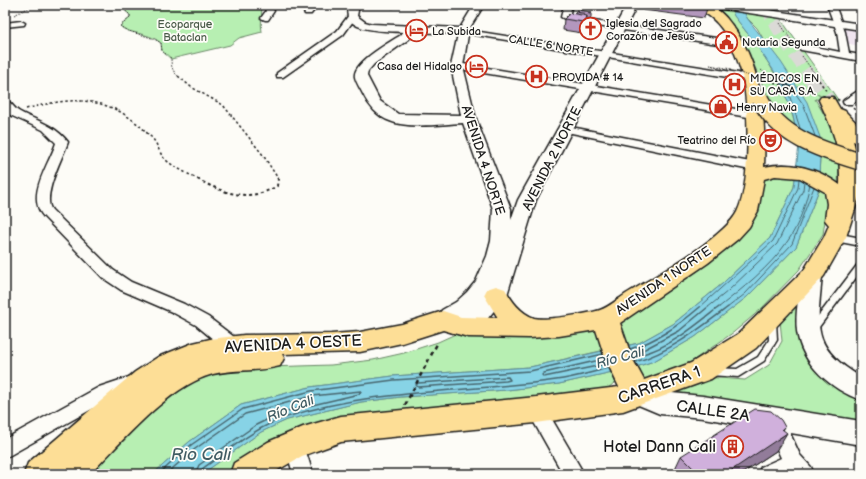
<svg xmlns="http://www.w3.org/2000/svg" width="866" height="479" font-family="'Balsamiq Sans',sans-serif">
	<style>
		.built { fill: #f0e5ef }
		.green { fill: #b7efb2; stroke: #6a8667 }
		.water { fill: #87d3e6; stroke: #5c8a95 }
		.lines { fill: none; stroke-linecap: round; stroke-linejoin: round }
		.shore-far1 { stroke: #47656d; stroke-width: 1 }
		.shore { stroke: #47656d; stroke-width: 1.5 }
		.primary-tunnel-far1 { stroke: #dbdad6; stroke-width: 13; stroke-dasharray: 13 6; stroke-linecap: butt }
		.primary-tunnel { stroke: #dbdad6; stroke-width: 16; stroke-dasharray: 16 8; stroke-linecap: butt }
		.lane-casing { stroke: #1c1c1c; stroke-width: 3 }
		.street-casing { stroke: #1c1c1c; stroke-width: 3 }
		.secondary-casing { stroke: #1c1c1c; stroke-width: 3 }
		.primary-casing { stroke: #1c1c1c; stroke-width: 3 }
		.path-far3 { stroke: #1c1c1c; stroke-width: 1; stroke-dasharray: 1.5 1.5; stroke-linecap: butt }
		.path-far2 { stroke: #1c1c1c; stroke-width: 1.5; stroke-dasharray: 2.5 2.5; stroke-linecap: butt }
		.path-far1 { stroke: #1c1c1c; stroke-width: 2; stroke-dasharray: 3 3; stroke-linecap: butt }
		.path { stroke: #1c1c1c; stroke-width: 2.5; stroke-dasharray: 4 4; stroke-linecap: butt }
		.lane { fill: #fdfcf7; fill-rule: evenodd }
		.street { fill: #fdfcf7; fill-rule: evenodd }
		.secondary { fill: #fdfcf7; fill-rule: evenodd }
		.primary { fill: #fdde96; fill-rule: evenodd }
		.primary-bridge-casing { stroke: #1c1c1c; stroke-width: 19; stroke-linecap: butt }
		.path-bridge-far1 { stroke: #1c1c1c; stroke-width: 1; stroke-dasharray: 1.5 1.5; stroke-linecap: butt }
		.path-bridge { stroke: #1c1c1c; stroke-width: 1.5; stroke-dasharray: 2.5 2.5; stroke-linecap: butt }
		.primary-bridge { stroke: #fdde96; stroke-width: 16 }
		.wall { fill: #b397bd; stroke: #1c1c1c }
		.shaded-wall { fill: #927b9a; stroke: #1c1c1c }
		.building { fill: #d0b0dc; stroke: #1c1c1c }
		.labels { text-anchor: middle; stroke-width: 3.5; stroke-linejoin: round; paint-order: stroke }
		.far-poi-label { font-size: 11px; fill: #1c1c1c; stroke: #fdfcf7; text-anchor: start }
		.far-park-label { font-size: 11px; fill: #4a5b49; stroke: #fdfcf7 }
		.far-street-label { font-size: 11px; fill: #1c1c1c; stroke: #fdfcf7 }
		.street-label { font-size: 13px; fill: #1c1c1c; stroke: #fdfcf7 }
		.water-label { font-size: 14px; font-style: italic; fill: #415c63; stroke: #fdfcf7 }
		.near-street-label { font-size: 16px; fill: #1c1c1c; stroke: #fdfcf7 }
		.near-poi-label { font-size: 16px; fill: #1c1c1c; stroke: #fdfcf7; text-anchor: end }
		.near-water-label { font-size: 17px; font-style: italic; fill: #415c63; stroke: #fdfcf7 }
	</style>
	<rect width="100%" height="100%" fill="#fdfcf7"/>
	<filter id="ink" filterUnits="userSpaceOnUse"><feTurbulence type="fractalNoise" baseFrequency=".025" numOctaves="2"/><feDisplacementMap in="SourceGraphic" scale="8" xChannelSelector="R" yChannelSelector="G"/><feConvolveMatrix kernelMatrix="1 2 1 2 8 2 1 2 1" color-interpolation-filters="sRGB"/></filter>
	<g filter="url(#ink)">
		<g class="built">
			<polygon points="497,5 568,5 567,10"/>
			<polygon points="837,23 861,27 861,46 843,43"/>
		</g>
		<g class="green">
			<path d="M119,5H261C263,15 260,22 262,32L239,38L230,45L171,59L162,51L161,43C147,31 128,35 120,26L130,18V15Z"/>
			<path d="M705,5L731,8C737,22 747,32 756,44C775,72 789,96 796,130C764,107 763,75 743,45C733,31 717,18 705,5Z"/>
			<polygon points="741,5 775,5 777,14 839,101 815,99 835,133 839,159 838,186 819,174 821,140 757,28 747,18"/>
			<path d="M773,174H796L794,187L770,238L722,284L673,324L639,343L629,345L620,327L624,319C657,298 742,248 757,213C761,203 762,188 764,177Z"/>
			<polygon points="819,185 829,195 823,234 799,270 760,310 734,332 691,362 646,381 641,374 639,366 654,361 695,337 747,297 796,247 818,192"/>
			<polygon points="800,301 798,323 861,397 861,426 660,395 706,377 745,380 769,365 782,341 780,321"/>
			<polygon points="591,327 600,332 605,350 530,367 393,376 310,387 241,405 189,442 153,474 80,474 188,379 237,368 331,365 373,360 404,353 438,342 462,331"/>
			<polygon points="612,372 615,382 606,390 531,400 241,463 229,474 202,474 261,432 287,420 361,402 401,397 507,390 559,384"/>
		</g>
		<polygon class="water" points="730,5 741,5 747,18 781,62 807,102 821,140 818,192 796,247 747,297 695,337 654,361 639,366 559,384 507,390 401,397 361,402 287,420 261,432 202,474 153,474 189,442 241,405 310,387 393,376 530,367 639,343 673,324 722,284 770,238 794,187 799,145 793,116 780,80 755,43 734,16"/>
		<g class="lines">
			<g class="shore-far1">
				<polyline points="800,128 785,82 786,80 803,104 815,136"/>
				<polyline points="699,308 773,241 798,188 799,179"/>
				<polyline points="707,308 728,291 777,244 803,190 804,181"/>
				<path d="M718,308C742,289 770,267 787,242C799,226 806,203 810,184"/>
				<polyline points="727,308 745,294 792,244 814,187"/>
			</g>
			<g class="shore">
				<path d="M708,307L679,331L643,350V354C672,346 696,325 719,307"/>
				<path d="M630,349C657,341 679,325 700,307"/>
				<polyline points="604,359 544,373 542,375 544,377 607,364"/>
				<path d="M635,362C670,352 699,329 728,307"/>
				<polygon points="508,377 510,380 506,381 418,387 416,385 418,383"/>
				<polyline points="159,474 191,445 243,409 311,391 394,380 530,371 603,354"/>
				<polyline points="166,474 195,449 245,414 312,396 361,391 359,394 283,412 256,425 199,465 195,474"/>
				<path d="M200,474L202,469C229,450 255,427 287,417C376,388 465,393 556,380C574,378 592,372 609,368"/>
			</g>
			<polyline class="primary-tunnel-far1" points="765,5 787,44 811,77"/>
			<polyline class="primary-tunnel" points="810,76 827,100"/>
			<defs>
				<g id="lane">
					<polygon points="858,264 861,264 861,271 816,331 813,332 810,331 809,329 810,327"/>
					<polygon points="772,318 775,319 776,321 777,340 764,361 738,377 710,375 709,372 710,369 713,368 737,369 758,357 769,340 768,321 769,319"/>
				</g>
				<g id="street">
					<polygon points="263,5 271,5 274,11 268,20 265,20 261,18 266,11"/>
					<polygon points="310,5 318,5 311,14 305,14 304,12"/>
					<polygon points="385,5 397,5 393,7"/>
					<polygon points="564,5 572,5 569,16 572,18 738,41 742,44 738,47 570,22 561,17"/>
					<polygon points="827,5 835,5 845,32 849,53 861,55 861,61 801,50 797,47 801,44 840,52 837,32"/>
					<polygon points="349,15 356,17 343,35 283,77 277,77 277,73 337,31"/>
					<polygon points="21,21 25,23 24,25 5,27 5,23"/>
					<polygon points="461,29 751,75 756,78 751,81 464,33 461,33"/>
					<polygon points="457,63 754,112 759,115 754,118 454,68 454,64"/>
					<polygon points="861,89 861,97 852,104 844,104 843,102 844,100"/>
					<path d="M5,100C12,102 14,109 20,112C37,121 55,125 68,142C63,157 41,197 52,210L113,270L131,282L184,304L208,317L238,340L241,345L238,350L232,352L226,350L196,325L172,312L121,290L103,278L44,217C25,196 49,165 56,143L43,130L10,115L5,109Z"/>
					<polygon points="566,126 755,163 761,167 755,171 562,131 561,129 562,127"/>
					<polygon points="835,233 861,238 861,246 830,240 828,237 830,234"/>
					<polygon points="132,376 138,378 141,383 138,388 113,397 5,458 5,439 99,387"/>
					<polygon points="536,402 543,404 584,474 563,474 527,410 529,404"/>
					<polygon points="775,414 782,416 800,455 811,467 814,474 758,474 761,467 781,458 765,422 768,416"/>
					<polygon points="295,436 302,439 313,474 293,474 285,445 288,439"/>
				</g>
				<g id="secondary">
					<path d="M349,5H359L357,16L365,22L372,24L460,28L474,5H484L469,29L463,66L476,119L511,209V220L518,200L627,5H637L536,200L507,295L488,318L467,332L459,334L451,332L448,326L449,324L442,322L439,316L442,310L456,302L467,292L476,281L487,256L491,241L493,209L463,123C443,124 409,129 390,121C378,117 368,105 363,94C360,88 356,82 355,77C352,63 390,42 401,35L403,32C386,31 338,33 349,5ZM413,32L458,34L451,66L461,115L398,114L380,101L367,76L368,71L374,64L409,39Z"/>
					<polygon points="711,5 736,5 861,24 861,30 716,8"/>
					<path d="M812,269L819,271L822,276C817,329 811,347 861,377V400C832,390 801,364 797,331C795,313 799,294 802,276L805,271Z"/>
					<polygon points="638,384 661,392 703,396 861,421 861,445 703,418 660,414 629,401 625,394 629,387"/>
				</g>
				<path id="primary" d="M692,5C697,5 703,4 708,5C717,7 726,17 731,24C762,64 766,118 764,167C791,161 818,168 840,185C841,149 834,132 819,100L821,97H833L840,109L845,111L861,128V144L853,141L859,161V197L846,237L824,276L756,348L711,379L623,411L536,423L341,442L302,456L271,474H230L234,463L268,442L303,427L341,416L536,397L619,387L605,358L596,330L559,336L529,338L468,337L443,330L402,343L360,352L282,354L284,358L280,366C258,372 235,369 213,374C168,386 122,442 90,474H24L28,463L135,372L158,357L193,343L210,339L244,335L331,334L360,332L402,324L443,311L461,317L498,318L484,295L487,289L496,286L505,289C512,301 520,313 534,318C545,321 588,314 600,310C609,307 618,299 626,294C654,277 723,239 737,212C751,185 749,110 743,79C740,66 735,52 729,40C723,29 715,19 705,13C701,10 695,9 692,5ZM775,176L800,178L825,192L827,204L825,220L829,225L824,237L804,270L738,334L691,363L644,380L632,358L620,323L708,263L738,239L749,227L758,211L764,179Z"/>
			</defs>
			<use href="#lane" class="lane-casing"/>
			<use href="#street" class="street-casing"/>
			<use href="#secondary" class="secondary-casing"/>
			<use href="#primary" class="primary-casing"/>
			<g class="path-far3">
				<path d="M119,5L130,15V18L120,26C132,35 148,34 161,43L162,51L171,58C171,66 172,71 179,77"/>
				<polyline points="14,15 34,5"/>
				<polyline points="780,23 793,43"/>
				<polyline points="802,56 817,77"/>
				<polyline points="761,70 770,77"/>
			</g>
			<g class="path-far2">
				<polyline points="178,76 191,87 223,105 263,155 277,177"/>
				<polyline points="769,76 774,80 793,87"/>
				<polyline points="816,76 827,92"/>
				<polyline points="853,108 861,116"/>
				<path d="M26,109C76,95 113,96 150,136C157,142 158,150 163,157C167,163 186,173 194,177"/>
			</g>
			<path class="path-far1" d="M192,176C220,192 247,204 277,186L278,179L276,176"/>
			<polyline class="path" points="405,405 438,342"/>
			<use href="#lane" class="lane"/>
			<use href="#street" class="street"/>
			<use href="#secondary" class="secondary"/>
			<use href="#primary" class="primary"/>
			<defs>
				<path id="primary-bridge" d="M760,99C780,138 822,150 861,162"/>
			</defs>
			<use href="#primary-bridge" class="primary-bridge-casing"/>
			<polyline class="path-bridge-far1" points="731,69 710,65 754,77"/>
			<polyline class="path-bridge" points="750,76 843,101"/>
			<use href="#primary-bridge" class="primary-bridge"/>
		</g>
		<g class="wall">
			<polygon points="520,5 562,5 562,8"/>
			<polygon points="643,5 708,5 704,18 643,10"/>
			<polygon points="575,12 591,12 591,17 590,19 587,19 586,26 582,33 563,30 564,19 575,14"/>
			<polygon points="783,430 776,451 741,474 673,474 673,473 681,456"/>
		</g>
		<g class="shaded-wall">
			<polygon points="587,16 586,26 582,33 583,22"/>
			<polygon points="785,427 777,440 787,433 776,451 741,474 726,474"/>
		</g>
		<g class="building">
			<polygon points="577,10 591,12 590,14 575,12"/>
			<polygon points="570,13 587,16 583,22 564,19"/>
			<polygon points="755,409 771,411 781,420 785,427 782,429 787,433 726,474 699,474 681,456"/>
		</g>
	</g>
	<defs>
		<symbol id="church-ring" viewBox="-11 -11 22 22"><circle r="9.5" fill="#fdfcf7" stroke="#c8321e" stroke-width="1.5"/><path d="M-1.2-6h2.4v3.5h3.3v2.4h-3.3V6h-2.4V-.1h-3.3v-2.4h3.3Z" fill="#c8321e"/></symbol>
		<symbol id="hotel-ring" viewBox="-11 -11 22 22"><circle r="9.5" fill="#fdfcf7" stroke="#c8321e" stroke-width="1.5"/><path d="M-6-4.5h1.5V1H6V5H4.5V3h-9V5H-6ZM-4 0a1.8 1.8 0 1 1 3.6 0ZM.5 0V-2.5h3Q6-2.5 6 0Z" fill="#c8321e"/></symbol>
		<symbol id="civic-ring" viewBox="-11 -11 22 22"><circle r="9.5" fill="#fdfcf7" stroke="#c8321e" stroke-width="1.5"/><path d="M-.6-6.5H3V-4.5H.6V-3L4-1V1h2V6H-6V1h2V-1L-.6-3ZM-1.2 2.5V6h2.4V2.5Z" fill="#c8321e"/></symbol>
		<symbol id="hospital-ring" viewBox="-11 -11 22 22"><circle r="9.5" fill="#fdfcf7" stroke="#c8321e" stroke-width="1.5"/><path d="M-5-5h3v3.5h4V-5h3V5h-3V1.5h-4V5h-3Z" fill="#c8321e"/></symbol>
		<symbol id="shop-ring" viewBox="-11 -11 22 22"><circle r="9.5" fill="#fdfcf7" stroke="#c8321e" stroke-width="1.5"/><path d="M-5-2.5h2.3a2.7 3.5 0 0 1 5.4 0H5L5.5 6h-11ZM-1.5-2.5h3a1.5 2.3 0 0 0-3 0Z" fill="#c8321e"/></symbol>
		<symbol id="theatre-ring" viewBox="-11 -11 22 22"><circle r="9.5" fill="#fdfcf7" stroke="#c8321e" stroke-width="1.5"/><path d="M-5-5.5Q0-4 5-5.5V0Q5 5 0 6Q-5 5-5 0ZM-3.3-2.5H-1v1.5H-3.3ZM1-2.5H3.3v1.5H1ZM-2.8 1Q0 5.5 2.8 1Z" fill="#c8321e"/></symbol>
		<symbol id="building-ring" viewBox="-11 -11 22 22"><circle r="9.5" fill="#fdfcf7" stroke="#c8321e" stroke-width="1.5"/><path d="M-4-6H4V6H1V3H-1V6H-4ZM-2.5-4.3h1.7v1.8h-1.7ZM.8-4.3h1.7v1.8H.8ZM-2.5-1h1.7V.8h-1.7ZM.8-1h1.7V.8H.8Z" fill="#c8321e"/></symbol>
	</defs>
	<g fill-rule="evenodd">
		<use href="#church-ring" x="578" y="16" width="25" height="25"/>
		<use href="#hotel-ring" x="404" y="18" width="25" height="25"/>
		<use href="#civic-ring" x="714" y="30" width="25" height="25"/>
		<use href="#hotel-ring" x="464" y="54" width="25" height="25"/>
		<use href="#hospital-ring" x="524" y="64" width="25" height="25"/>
		<use href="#hospital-ring" x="722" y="72" width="25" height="25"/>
		<use href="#shop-ring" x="708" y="94" width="25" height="25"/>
		<use href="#theatre-ring" x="758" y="128" width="25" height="25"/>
		<use href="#building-ring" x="720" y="434" width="25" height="25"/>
	</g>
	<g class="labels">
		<g class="far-poi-label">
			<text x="606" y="27">Iglesia del Sagrado<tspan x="606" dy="13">Corazón de Jesús</tspan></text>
			<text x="432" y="35">La Subida</text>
			<text x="742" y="46">Notaria Segunda</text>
			<text x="462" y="70" text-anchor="end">Casa del Hidalgo</text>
			<text x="552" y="81">PROVIDA # 14</text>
			<text x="750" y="82">MÉDICOS EN<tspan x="750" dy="13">SU CASA S.A.</tspan></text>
			<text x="736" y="111">Henry Navia</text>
			<text x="756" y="144" text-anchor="end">Teatrino del Río</text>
		</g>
		<g class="far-park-label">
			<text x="185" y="28">Ecoparque<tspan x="185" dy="13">Bataclan</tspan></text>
		</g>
		<g class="far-street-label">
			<text transform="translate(551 45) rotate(9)" y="4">CALLE 6 NORTE</text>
		</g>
		<g class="street-label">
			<text transform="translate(551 158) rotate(-63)" y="5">AVENIDA 2 NORTE</text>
			<text transform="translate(484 160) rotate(72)" y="5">AVENIDA 4 NORTE</text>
			<text transform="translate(663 280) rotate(-34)" y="5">AVENIDA 1 NORTE</text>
		</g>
		<g class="water-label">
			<text transform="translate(620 357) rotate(-15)" y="5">Río Cali</text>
			<text transform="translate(290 408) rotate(-22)" y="5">Río Cali</text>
		</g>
		<g class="near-street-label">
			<text transform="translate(293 343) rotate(-3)" y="6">AVENIDA 4 OESTE</text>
			<text transform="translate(659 384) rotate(-19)" y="6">CARRERA 1</text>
			<text transform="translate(713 410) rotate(8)" y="6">CALLE 2A</text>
		</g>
		<g class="near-poi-label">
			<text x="716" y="452">Hotel Dann Cali</text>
		</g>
		<g class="near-water-label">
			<text x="201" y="460">Rio Cali</text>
		</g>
	</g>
	<rect width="866" height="479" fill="none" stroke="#fdfcf7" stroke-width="20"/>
	<rect x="10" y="10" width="846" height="459" fill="none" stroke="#1c1c1c" stroke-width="1.5" filter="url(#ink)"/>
</svg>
